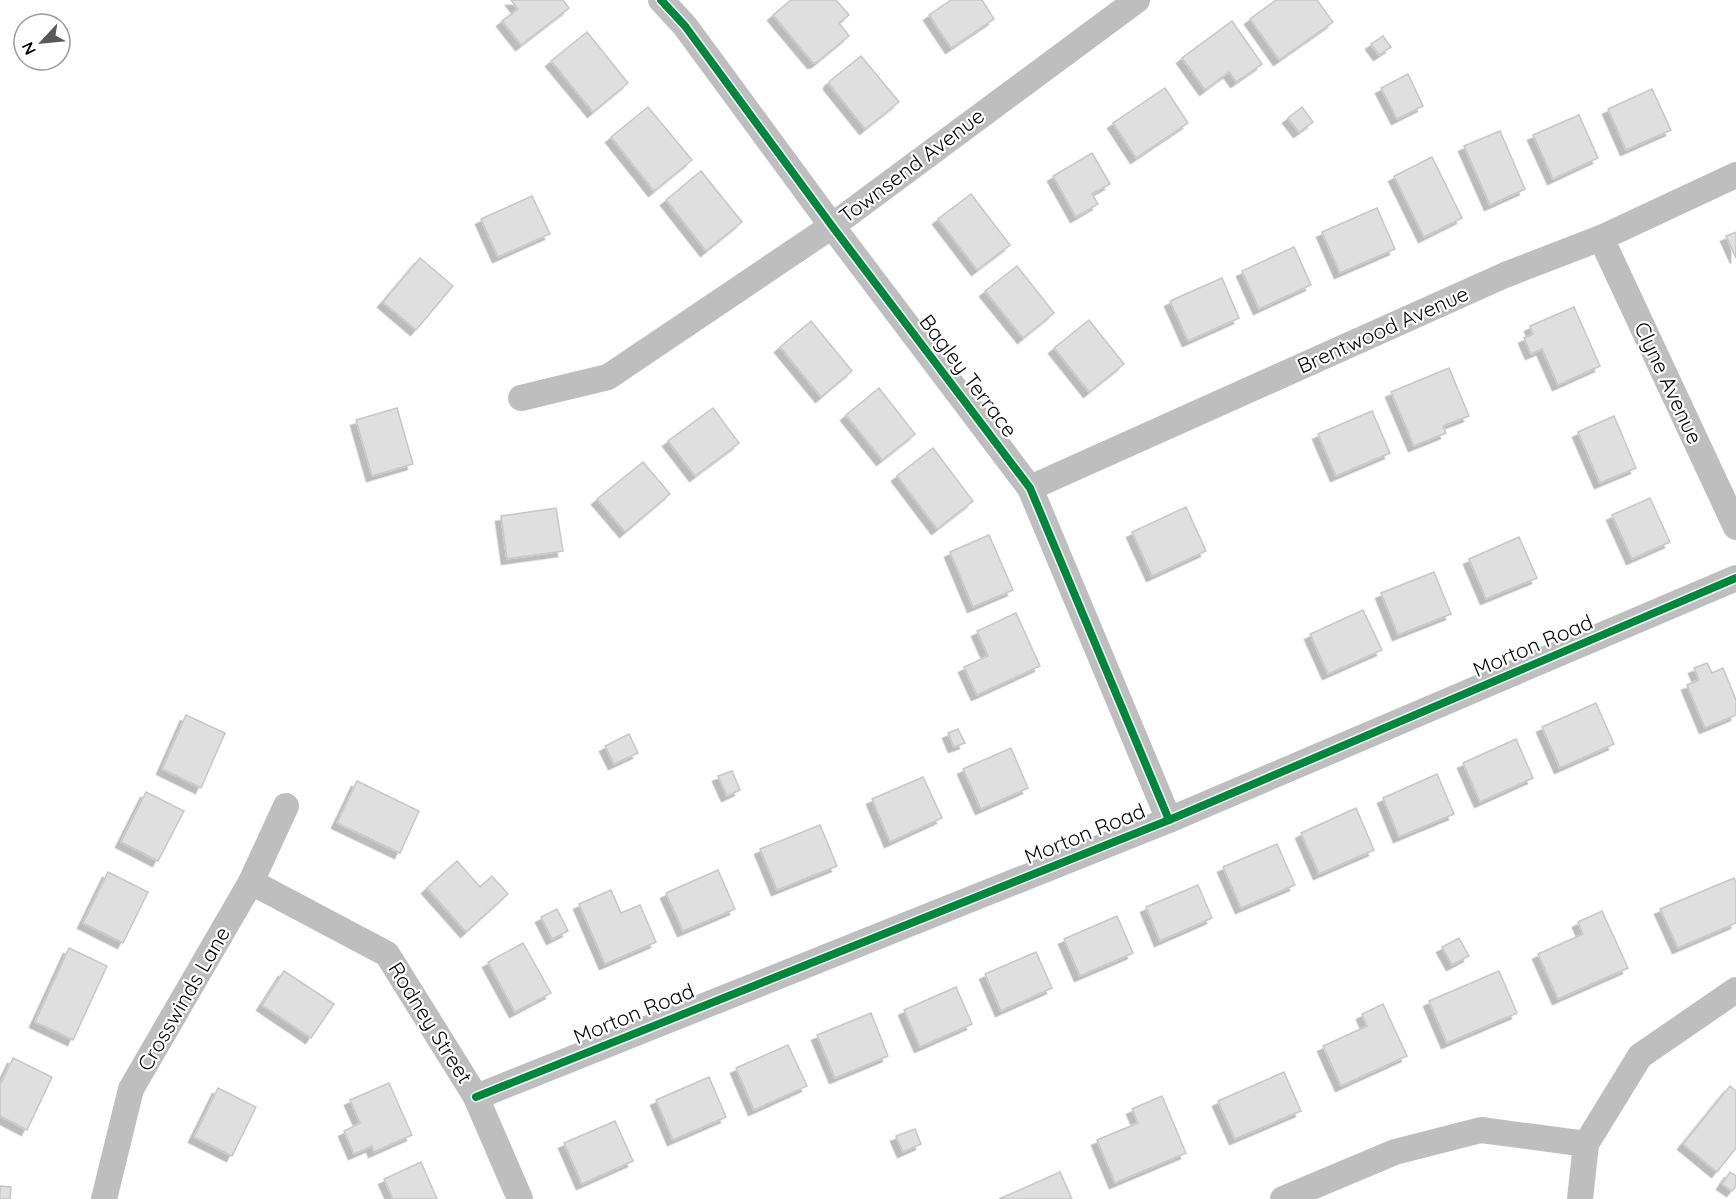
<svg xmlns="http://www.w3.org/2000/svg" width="1736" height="1199" font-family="Quicksand,sans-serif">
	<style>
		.building { fill: #dfdfdf; stroke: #c7c7c7; stroke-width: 1.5; filter: url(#shadow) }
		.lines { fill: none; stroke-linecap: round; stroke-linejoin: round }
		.minor { stroke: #bebebe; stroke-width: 26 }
		.cycleway-casing { stroke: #fff; stroke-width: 11 }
		.cycleway { stroke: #00873e; stroke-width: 8 }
		.labels { text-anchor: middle; stroke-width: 4.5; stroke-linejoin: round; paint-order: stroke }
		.street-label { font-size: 21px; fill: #000; stroke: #fff }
	</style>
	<defs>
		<filter id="shadow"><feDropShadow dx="-5.5" dy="5.5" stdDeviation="0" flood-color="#0004"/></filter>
	</defs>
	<rect width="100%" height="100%" fill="#fff"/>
	<g class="building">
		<polygon points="511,0 563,0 569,8 521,45 502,21 518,9"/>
		<polygon points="791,0 836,0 849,15 839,23 849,36 817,62 813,63 773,15"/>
		<polygon points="951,0 982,0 994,19 951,48 929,15"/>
		<polygon points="1276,0 1317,0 1333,22 1279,60 1250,19"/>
		<polygon points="1232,21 1262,64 1236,82 1229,72 1205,90 1182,58"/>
		<polygon points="587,32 628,83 593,112 551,61"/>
		<polygon points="1383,36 1391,47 1379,55 1371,44"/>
		<polygon points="861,56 899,102 865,129 829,84 830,81"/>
		<polygon points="1408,74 1423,106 1397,119 1381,88"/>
		<polygon points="1165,88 1188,123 1136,158 1113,123"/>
		<polygon points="1652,89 1671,130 1626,150 1608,109"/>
		<polygon points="648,107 692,160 654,191 611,137"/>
		<polygon points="1302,107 1313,122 1299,132 1288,118"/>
		<polygon points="1579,115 1598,158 1553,179 1533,135"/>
		<polygon points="1500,131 1525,189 1490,205 1464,146"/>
		<polygon points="1092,153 1110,184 1092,194 1098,204 1076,217 1053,176"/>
		<polygon points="1432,157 1462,218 1424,237 1394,176"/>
		<polygon points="701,171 742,222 706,251 666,200"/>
		<polygon points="971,194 1010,245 977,270 938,219"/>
		<polygon points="532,196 550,234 498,257 481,219"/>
		<polygon points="1377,208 1395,249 1340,273 1322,232"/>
		<polygon points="1736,232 1736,258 1726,236"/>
		<polygon points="1294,247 1311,285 1259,309 1242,271"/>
		<polygon points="420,258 453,286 416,330 383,302"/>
		<polygon points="1017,266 1054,313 1023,338 985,291"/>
		<polygon points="1222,278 1239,318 1188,341 1170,301"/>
		<polygon points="1574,307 1600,366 1558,385 1542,349 1531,354 1524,338 1533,334 1530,326"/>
		<polygon points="1089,320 1124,364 1089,392 1054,348"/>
		<polygon points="811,321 852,371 821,397 780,347"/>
		<polygon points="1449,368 1469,416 1443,426 1446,433 1414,446 1391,392"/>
		<polygon points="879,388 915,434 882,460 846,415"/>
		<polygon points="397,408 413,464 372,476 356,420"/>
		<polygon points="713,408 739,443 695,476 668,441"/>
		<polygon points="1372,411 1390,453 1336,476 1318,434"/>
		<polygon points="1614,416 1636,468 1600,483 1578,432"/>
		<polygon points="933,448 973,501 937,529 897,476"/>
		<polygon points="643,462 670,494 625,532 597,499"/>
		<polygon points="1650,498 1670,542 1632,559 1612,515"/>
		<polygon points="1186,507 1206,551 1152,576 1132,532"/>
		<polygon points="556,508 563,551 507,559 501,516"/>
		<polygon points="989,535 1013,590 973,607 950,552"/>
		<polygon points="1519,537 1537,578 1486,599 1469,559"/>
		<polygon points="1434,572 1451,614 1398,635 1381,593"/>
		<polygon points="1363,610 1382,650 1328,674 1310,634"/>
		<polygon points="1016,613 1040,666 977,695 964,667 988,656 977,631"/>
		<polygon points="1707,663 1712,673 1723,668 1736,700 1736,715 1705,728 1687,685 1699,680 1694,668"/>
		<polygon points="1596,703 1614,744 1560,768 1542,727"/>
		<polygon points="186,715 225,733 201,788 162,769"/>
		<polygon points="958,729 965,743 954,747 948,733"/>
		<polygon points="629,734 638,753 614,764 605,746"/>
		<polygon points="1516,739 1533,778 1480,802 1463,763"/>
		<polygon points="1011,748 1028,788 981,809 963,769"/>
		<polygon points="732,771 740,790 727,796 718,776"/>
		<polygon points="1437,774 1454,814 1399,837 1383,798"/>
		<polygon points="923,777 942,818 890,842 872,799"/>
		<polygon points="357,781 419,811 400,853 337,823"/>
		<polygon points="146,792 184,811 158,861 121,842"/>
		<polygon points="1356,808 1374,850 1319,874 1301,833"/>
		<polygon points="820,825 837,866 777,890 760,849"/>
		<polygon points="1277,844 1295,885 1241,908 1223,867"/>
		<polygon points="457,861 480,887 492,876 508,894 466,932 427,888"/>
		<polygon points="718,870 735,909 683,931 666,893"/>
		<polygon points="108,872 148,892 123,943 83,923"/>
		<polygon points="1734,878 1736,883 1736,923 1678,948 1660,909"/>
		<polygon points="1198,885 1212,918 1160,941 1146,907"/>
		<polygon points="611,890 621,913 640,905 656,942 605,964 579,904"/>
		<polygon points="557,909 568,931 552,939 541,917"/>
		<polygon points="1602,911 1628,968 1558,999 1538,954 1583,934 1578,922"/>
		<polygon points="1117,916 1133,953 1080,976 1064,939"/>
		<polygon points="1459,938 1469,956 1452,965 1442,947"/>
		<polygon points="523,943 551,993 515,1012 488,962"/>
		<polygon points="69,948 107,966 73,1040 35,1022"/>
		<polygon points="1036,952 1052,988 1001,1011 985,974"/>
		<polygon points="284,971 334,1004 311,1038 262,1005"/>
		<polygon points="1499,971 1517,1013 1447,1043 1429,1001"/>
		<polygon points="956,987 972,1024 920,1047 904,1010"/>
		<polygon points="1383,1004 1407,1056 1341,1086 1323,1046 1367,1026 1362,1014"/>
		<polygon points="871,1013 888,1056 835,1078 817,1035"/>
		<polygon points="788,1045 807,1086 754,1110 736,1068"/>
		<polygon points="13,1058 52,1077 27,1130 0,1116 0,1085"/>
		<polygon points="1284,1072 1301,1111 1235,1139 1218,1101"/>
		<polygon points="709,1077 726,1117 673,1140 656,1100"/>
		<polygon points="389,1083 412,1135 374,1152 372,1146 354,1154 344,1131 360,1123 350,1100"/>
		<polygon points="1730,1086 1736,1091 1736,1148 1717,1172 1683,1144"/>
		<polygon points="218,1088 256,1107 232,1156 194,1137"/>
		<polygon points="1162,1096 1186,1153 1115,1183 1097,1140 1138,1123 1132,1109"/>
		<polygon points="615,1121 633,1161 582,1184 564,1143"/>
		<polygon points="915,1129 921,1144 903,1152 896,1136"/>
		<polygon points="421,1162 437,1199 393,1199 384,1179"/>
		<polygon points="1060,1172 1072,1199 999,1199"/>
		<polygon points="1730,1172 1736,1176 1736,1186 1732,1191 1722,1184"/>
		<polygon points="0,1186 11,1187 10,1199 0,1199"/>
	</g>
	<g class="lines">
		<g class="minor">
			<polyline points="661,0 685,26 832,226 1030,488 1169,820"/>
			<polyline points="1601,238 1736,527"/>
			<polyline points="521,398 608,377 832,226 1137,0"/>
			<polyline points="1030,488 1505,275 1601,238 1736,175"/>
			<polyline points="251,882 387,954 476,1097 520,1199"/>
			<polyline points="476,1097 1169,820 1736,578"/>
			<polyline points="104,1199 131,1089 251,882 286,806"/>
			<polyline points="1283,1199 1395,1152 1481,1130 1586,1144"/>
			<polyline points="1580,1199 1586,1144 1640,1056 1736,990"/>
		</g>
		<defs>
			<g id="cycleway">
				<polyline points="661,0 685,26 832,226 1030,488 1169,820"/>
				<polyline points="476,1097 1169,820 1736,578"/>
			</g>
		</defs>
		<use href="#cycleway" class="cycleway-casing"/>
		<use href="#cycleway" class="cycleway"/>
	</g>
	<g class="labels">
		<g class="street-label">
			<text transform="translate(912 166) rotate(-37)" y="7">Townsend Avenue</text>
			<text transform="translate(1383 330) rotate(-24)" y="7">Brentwood Avenue</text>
			<text transform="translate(968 376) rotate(53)" y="7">Bagley Terrace</text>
			<text transform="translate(1668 383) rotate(65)" y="7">Clyne Avenue</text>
			<text transform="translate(1533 646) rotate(-23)" y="7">Morton Road</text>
			<text transform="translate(1085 834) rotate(-22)" y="7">Morton Road</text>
			<text transform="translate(184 999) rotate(-60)" y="7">Crosswinds Lane</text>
			<text transform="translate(634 1014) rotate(-22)" y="7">Morton Road</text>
			<text transform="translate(430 1023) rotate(58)" y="7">Rodney Street</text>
		</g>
	</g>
	<g transform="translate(42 42) rotate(244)"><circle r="28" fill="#ffffff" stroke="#999999" stroke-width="1.5"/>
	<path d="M0-4.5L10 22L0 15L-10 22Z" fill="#595959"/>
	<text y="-9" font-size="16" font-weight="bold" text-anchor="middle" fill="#000000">N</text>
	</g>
</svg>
